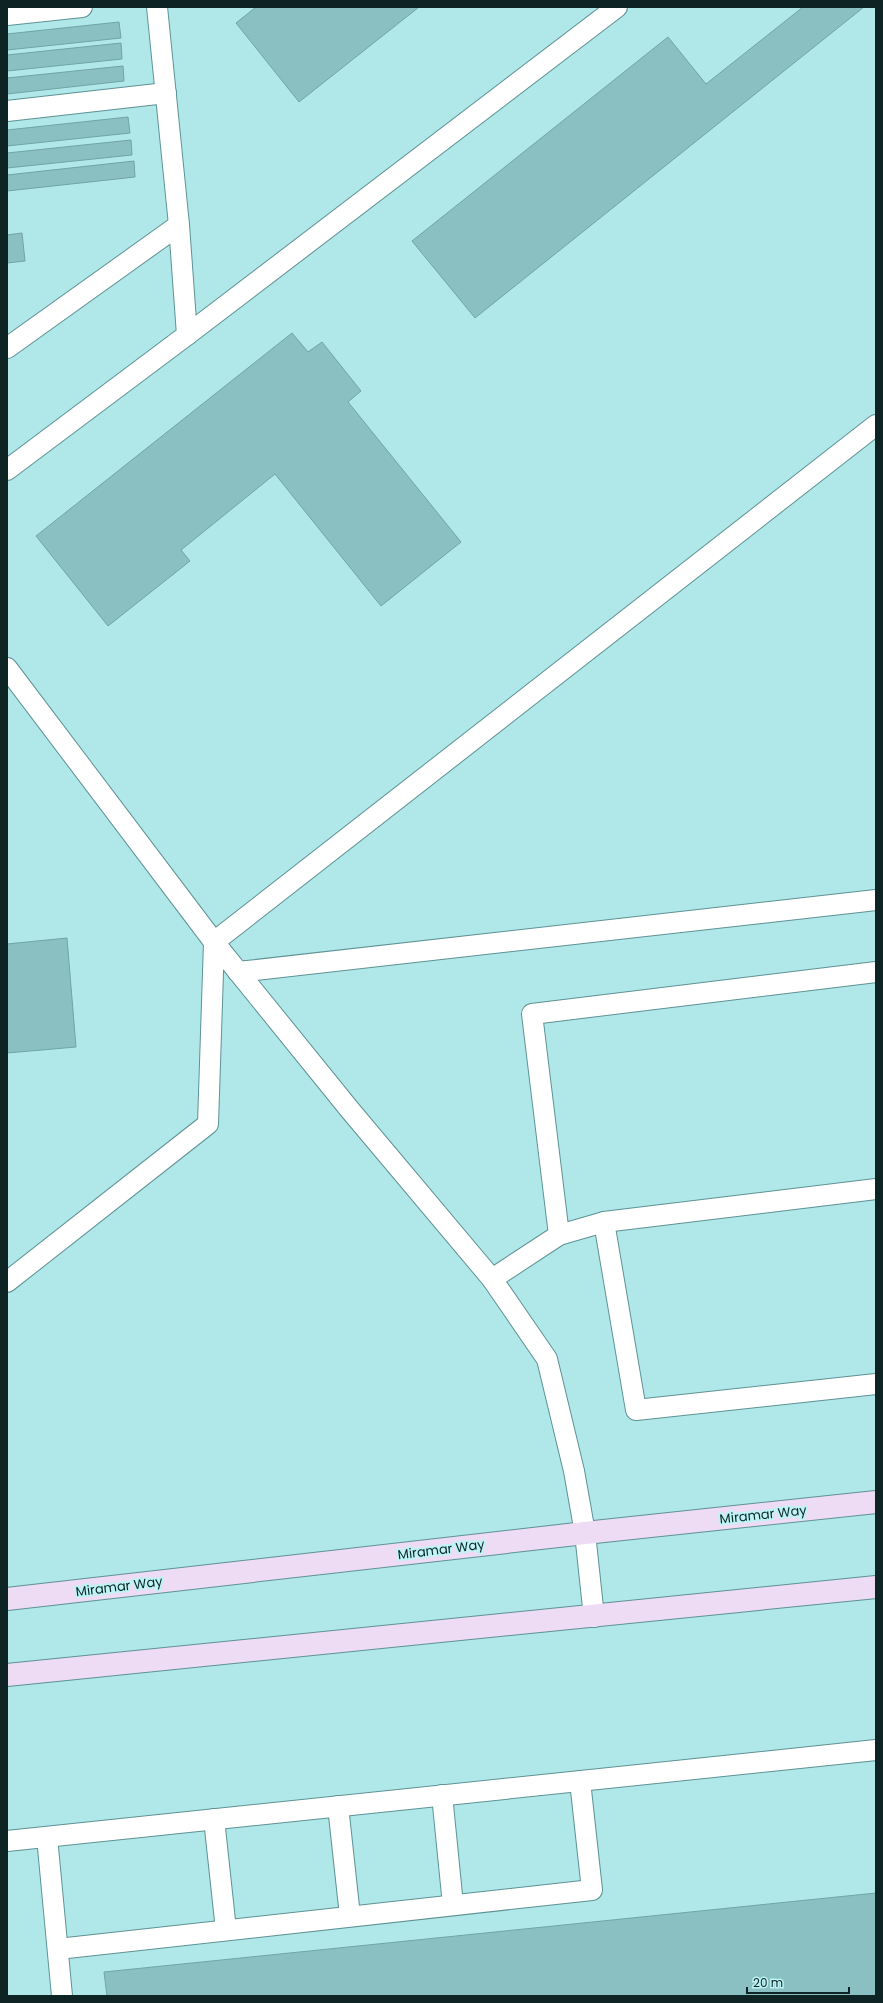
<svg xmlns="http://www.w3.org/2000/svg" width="883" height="2003" font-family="Poppins,sans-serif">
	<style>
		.building { fill: #8bc0c2; stroke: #70a4a6 }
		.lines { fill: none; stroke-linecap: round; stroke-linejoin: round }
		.lane-casing { stroke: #5e9294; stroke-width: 22 }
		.secondary-casing { stroke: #5e9294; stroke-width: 24 }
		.lane { stroke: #fff; stroke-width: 20 }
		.secondary { stroke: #eedbf4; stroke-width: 22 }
		.labels { text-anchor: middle; stroke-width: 4; stroke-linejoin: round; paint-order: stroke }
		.street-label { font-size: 13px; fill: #0e2424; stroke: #bdf4f6 }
	</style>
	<rect width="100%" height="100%" fill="#b0e7e9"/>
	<g class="building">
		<polygon points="256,7 419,7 299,102 236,23"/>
		<polygon points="803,7 864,7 475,318 412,241 668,37 706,84"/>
		<polygon points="119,22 121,38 7,50 7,34"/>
		<polygon points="121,43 122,59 7,71 7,55"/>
		<polygon points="123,66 124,81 7,94 7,78"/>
		<polygon points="128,117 130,133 7,146 7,130"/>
		<polygon points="131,140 132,155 7,168 7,153"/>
		<polygon points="134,161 135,177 7,191 7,175"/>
		<polygon points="22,233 25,261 7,263 7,235"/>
		<polygon points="292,333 308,352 322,342 361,391 348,402 461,542 381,606 275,474 181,550 190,561 108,626 36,536"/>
		<polygon points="67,938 76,1047 7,1053 7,944"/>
		<polygon points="876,1893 876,1996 107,1996 104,1972"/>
	</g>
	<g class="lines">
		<defs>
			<g id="lane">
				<polyline points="7,15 82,7"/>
				<polyline points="7,111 166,93"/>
				<polyline points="187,335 617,7"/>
				<polyline points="7,348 179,225"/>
				<polyline points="7,470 187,335 179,225 157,7"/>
				<polyline points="7,668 214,942 350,1110 492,1279 547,1359 574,1471 585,1533 594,1617"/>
				<polyline points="238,972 876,900"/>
				<polyline points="604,1222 636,1410 876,1384"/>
				<polyline points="559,1235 532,1014 876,972"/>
				<polyline points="492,1279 559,1235 604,1222 876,1189"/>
				<polyline points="7,1282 208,1124 214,942 876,425"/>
				<polyline points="442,1795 453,1905"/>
				<polyline points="338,1806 350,1916"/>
				<polyline points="214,1819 226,1930"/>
				<polyline points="47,1837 62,1996"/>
				<polyline points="7,1841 876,1750"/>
				<polyline points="58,1949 592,1890 580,1781"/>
			</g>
			<g id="secondary">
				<polyline points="7,1599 585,1533 876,1502"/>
				<polyline points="7,1675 876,1587"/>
			</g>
		</defs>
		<use href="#lane" class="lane-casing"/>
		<use href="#secondary" class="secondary-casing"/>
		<use href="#lane" class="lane"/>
		<use href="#secondary" class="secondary"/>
	</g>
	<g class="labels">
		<g class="street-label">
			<text transform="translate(763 1514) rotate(-6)" y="5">Miramar Way</text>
			<text transform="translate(441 1549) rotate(-7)" y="5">Miramar Way</text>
			<text transform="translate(119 1586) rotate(-7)" y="5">Miramar Way</text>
		</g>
	</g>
	<rect width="883" height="2003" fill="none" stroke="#0e2424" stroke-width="16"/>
	<path d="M747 1987v6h102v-6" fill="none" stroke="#0e2424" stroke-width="2"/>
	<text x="753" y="1987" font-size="12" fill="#0e2424" stroke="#bdf4f6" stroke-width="3" paint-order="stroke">20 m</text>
</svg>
